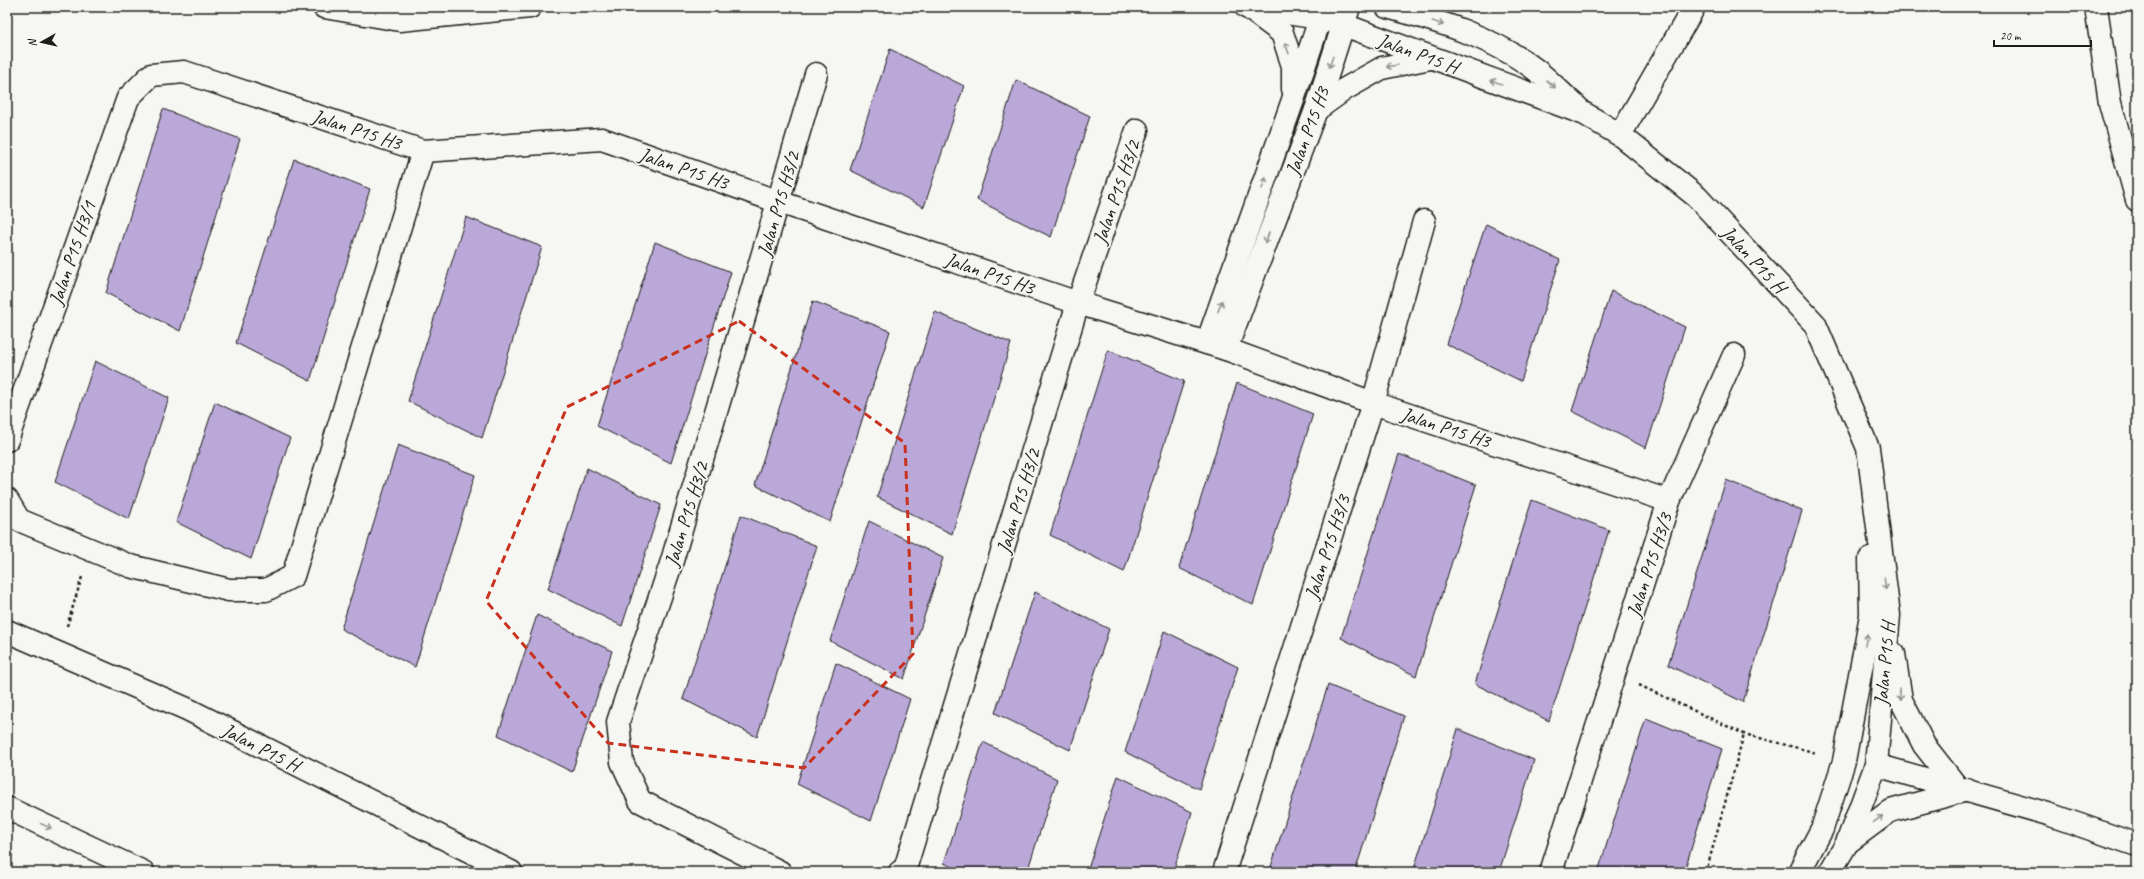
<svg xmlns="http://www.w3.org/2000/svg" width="2144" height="879" font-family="Caveat,sans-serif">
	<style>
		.building { fill: #baa8d8; stroke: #1c1c1c }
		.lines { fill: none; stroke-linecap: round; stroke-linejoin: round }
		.minor-casing { stroke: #1c1c1c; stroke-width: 25 }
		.major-casing { stroke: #1c1c1c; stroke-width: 25 }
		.path { stroke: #1c1c1c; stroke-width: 2.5; stroke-dasharray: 3 3; stroke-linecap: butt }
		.minor { stroke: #f6f6f2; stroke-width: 22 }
		.major { stroke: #f6f6f2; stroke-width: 22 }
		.oneway { stroke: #949492 }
		.marked { fill: none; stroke: #c8321e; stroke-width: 3; stroke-dasharray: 8 5; stroke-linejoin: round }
		.labels { text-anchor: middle; stroke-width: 3.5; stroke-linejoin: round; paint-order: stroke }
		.street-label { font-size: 20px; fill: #1c1c1c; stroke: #f6f6f2 }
	</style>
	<rect width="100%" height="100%" fill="#f6f6f2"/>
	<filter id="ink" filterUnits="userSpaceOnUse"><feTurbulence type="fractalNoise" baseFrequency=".025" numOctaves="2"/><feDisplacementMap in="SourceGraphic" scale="8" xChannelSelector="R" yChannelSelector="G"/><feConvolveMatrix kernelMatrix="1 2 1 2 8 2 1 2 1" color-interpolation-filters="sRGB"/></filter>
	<g filter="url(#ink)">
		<g class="building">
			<polygon points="890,49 964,86 924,207 850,170"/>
			<polygon points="1016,80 1090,116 1051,237 977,200"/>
			<polygon points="163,109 240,139 180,331 106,293"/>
			<polygon points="294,159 370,189 310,381 236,343"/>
			<polygon points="466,217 542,247 482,438 408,401"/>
			<polygon points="1486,224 1560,260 1521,381 1446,344"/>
			<polygon points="655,242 731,272 671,463 597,426"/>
			<polygon points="1611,291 1685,327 1646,448 1572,411"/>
			<polygon points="813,301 890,331 830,522 755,485"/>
			<polygon points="935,312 1011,343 952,534 877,497"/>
			<polygon points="1108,350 1184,381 1124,572 1050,535"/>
			<polygon points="95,361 169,398 129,519 55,482"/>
			<polygon points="1237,383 1313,414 1253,605 1179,568"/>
			<polygon points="215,402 290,438 251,559 176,522"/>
			<polygon points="398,445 475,475 415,667 341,629"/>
			<polygon points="1399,454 1476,485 1416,676 1341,638"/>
			<polygon points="587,468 661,505 622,626 548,589"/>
			<polygon points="1726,480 1802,511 1743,702 1668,665"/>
			<polygon points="1532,500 1609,530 1549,721 1475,684"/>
			<polygon points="741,515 817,546 757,737 683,699"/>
			<polygon points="869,521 943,558 904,679 830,641"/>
			<polygon points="1035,592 1109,629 1070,750 995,713"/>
			<polygon points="537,615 612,651 572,772 498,735"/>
			<polygon points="1164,631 1238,667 1199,789 1125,752"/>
			<polygon points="836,663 910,699 871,821 797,784"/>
			<polygon points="1328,685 1404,716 1355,872 1274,872 1270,870"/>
			<polygon points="1646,718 1722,749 1684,872 1598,872"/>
			<polygon points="1458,729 1534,760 1499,872 1413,872"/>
			<polygon points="983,742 1057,779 1027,872 962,872 944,863"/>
			<polygon points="1118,776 1192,812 1173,872 1087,872"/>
		</g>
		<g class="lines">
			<defs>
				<g id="minor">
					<polyline points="324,7 400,20 530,7"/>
					<polyline points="1246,7 1320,18 1344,25 1585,114 1620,135 1697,197 1815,324 1868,448 1889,615 1876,765 1847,843 1830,872"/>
					<path d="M1387,7C1438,21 1493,37 1536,70C1550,81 1563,95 1577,107"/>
					<polyline points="2096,7 2110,103 2137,200"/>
					<polyline points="1250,9 1282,33 1293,66 1293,89"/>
					<polyline points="1316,110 1345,89 1382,68 1430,58"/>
					<polyline points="1620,135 1694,7"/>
					<polyline points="1207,343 1293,100 1324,7"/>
					<polyline points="1226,349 1316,110 1349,7"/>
					<polyline points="7,440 128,98 151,75 184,72 423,151 602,139 779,202 1078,303 1226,349 1373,403 1669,501"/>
					<polyline points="7,500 19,520 130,566 229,590 266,590 293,576 423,151"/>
					<polyline points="7,631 187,709 511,872"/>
					<polyline points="1894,654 1901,700 1924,745 1957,787"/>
					<polyline points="1876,765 2048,814 2137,845"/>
					<polyline points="1847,843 1890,811 1967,790"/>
					<polyline points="780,872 640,801 622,762 618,722 671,564 816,74"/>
					<polyline points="900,872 905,869 1078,303 1137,130"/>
					<polyline points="1224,872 1373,403 1424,221"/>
					<polyline points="1551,872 1669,501 1734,355"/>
					<polyline points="1799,872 1822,829 1844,761 1871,615 1870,559"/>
				</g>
				<polyline id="major" points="7,808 143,872"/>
			</defs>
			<use href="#minor" class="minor-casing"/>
			<use href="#major" class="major-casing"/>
			<g class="path">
				<polyline points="67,626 82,577"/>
				<polyline points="1639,685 1744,734 1817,753"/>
				<polyline points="1706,872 1744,734"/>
			</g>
			<use href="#minor" class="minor"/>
			<use href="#major" class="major"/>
		</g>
		<defs><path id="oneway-shaft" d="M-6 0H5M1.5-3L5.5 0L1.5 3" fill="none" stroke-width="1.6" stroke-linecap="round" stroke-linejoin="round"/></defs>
		<g class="oneway">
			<use href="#oneway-shaft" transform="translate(1438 23) rotate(20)"/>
			<use href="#oneway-shaft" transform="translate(1287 48) rotate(-109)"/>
			<use href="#oneway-shaft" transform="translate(1331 62) rotate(108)"/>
			<use href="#oneway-shaft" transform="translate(1392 66) rotate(170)"/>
			<use href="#oneway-shaft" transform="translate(1496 82) rotate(-160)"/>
			<use href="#oneway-shaft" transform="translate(1551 84) rotate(42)"/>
			<use href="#oneway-shaft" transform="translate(1264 183) rotate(-70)"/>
			<use href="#oneway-shaft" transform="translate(1267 238) rotate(111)"/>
			<use href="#oneway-shaft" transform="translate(1220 306) rotate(-70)"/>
			<use href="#oneway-shaft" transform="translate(1885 584) rotate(83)"/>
			<use href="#oneway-shaft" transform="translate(1866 640) rotate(-80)"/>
			<use href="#oneway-shaft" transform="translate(1900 695) rotate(79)"/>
			<use href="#oneway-shaft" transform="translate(1878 819) rotate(-37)"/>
			<use href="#oneway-shaft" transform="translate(46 826) rotate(25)"/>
		</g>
	</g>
	<path class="marked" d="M739,321L905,443L913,654L804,768L608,743L486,601L567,407Z"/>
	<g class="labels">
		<g class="street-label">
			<text transform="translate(1418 53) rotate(20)" y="7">Jalan P15 H</text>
			<text transform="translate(357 129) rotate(18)" y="7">Jalan P15 H3</text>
			<text transform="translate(1307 131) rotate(-70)" y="7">Jalan P15 H3</text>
			<text transform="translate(684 168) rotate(19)" y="7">Jalan P15 H3</text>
			<text transform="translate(1116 192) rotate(-71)" y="7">Jalan P15 H3/2</text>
			<text transform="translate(778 204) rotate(-74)" y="7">Jalan P15 H3/2</text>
			<text transform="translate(72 253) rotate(-71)" y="7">Jalan P15 H3/1</text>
			<text transform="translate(1754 259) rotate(47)" y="7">Jalan P15 H</text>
			<text transform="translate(990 273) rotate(19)" y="7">Jalan P15 H3</text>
			<text transform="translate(1446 427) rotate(18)" y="7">Jalan P15 H3</text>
			<text transform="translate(1018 501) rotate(-73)" y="7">Jalan P15 H3/2</text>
			<text transform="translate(686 514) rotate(-73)" y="7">Jalan P15 H3/2</text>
			<text transform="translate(1327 547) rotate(-72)" y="7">Jalan P15 H3/3</text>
			<text transform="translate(1649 565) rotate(-72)" y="7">Jalan P15 H3/3</text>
			<text transform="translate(1884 664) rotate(-85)" y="7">Jalan P15 H</text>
			<text transform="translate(261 747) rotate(27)" y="7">Jalan P15 H</text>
		</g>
	</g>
	<rect width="2144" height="879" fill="none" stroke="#f6f6f2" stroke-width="24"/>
	<rect x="12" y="12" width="2120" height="855" fill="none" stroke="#1c1c1c" stroke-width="1.5" filter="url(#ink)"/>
	<g transform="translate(42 42) rotate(262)" stroke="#f6f6f2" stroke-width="3" paint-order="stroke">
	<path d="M0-3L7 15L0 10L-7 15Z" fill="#1c1c1c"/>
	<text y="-6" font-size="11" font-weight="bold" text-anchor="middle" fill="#1c1c1c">N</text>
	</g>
	<path d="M1994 40v6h97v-6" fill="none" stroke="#1c1c1c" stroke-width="2"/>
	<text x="2000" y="40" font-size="12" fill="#1c1c1c" stroke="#f6f6f2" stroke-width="3" paint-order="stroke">20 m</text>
</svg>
